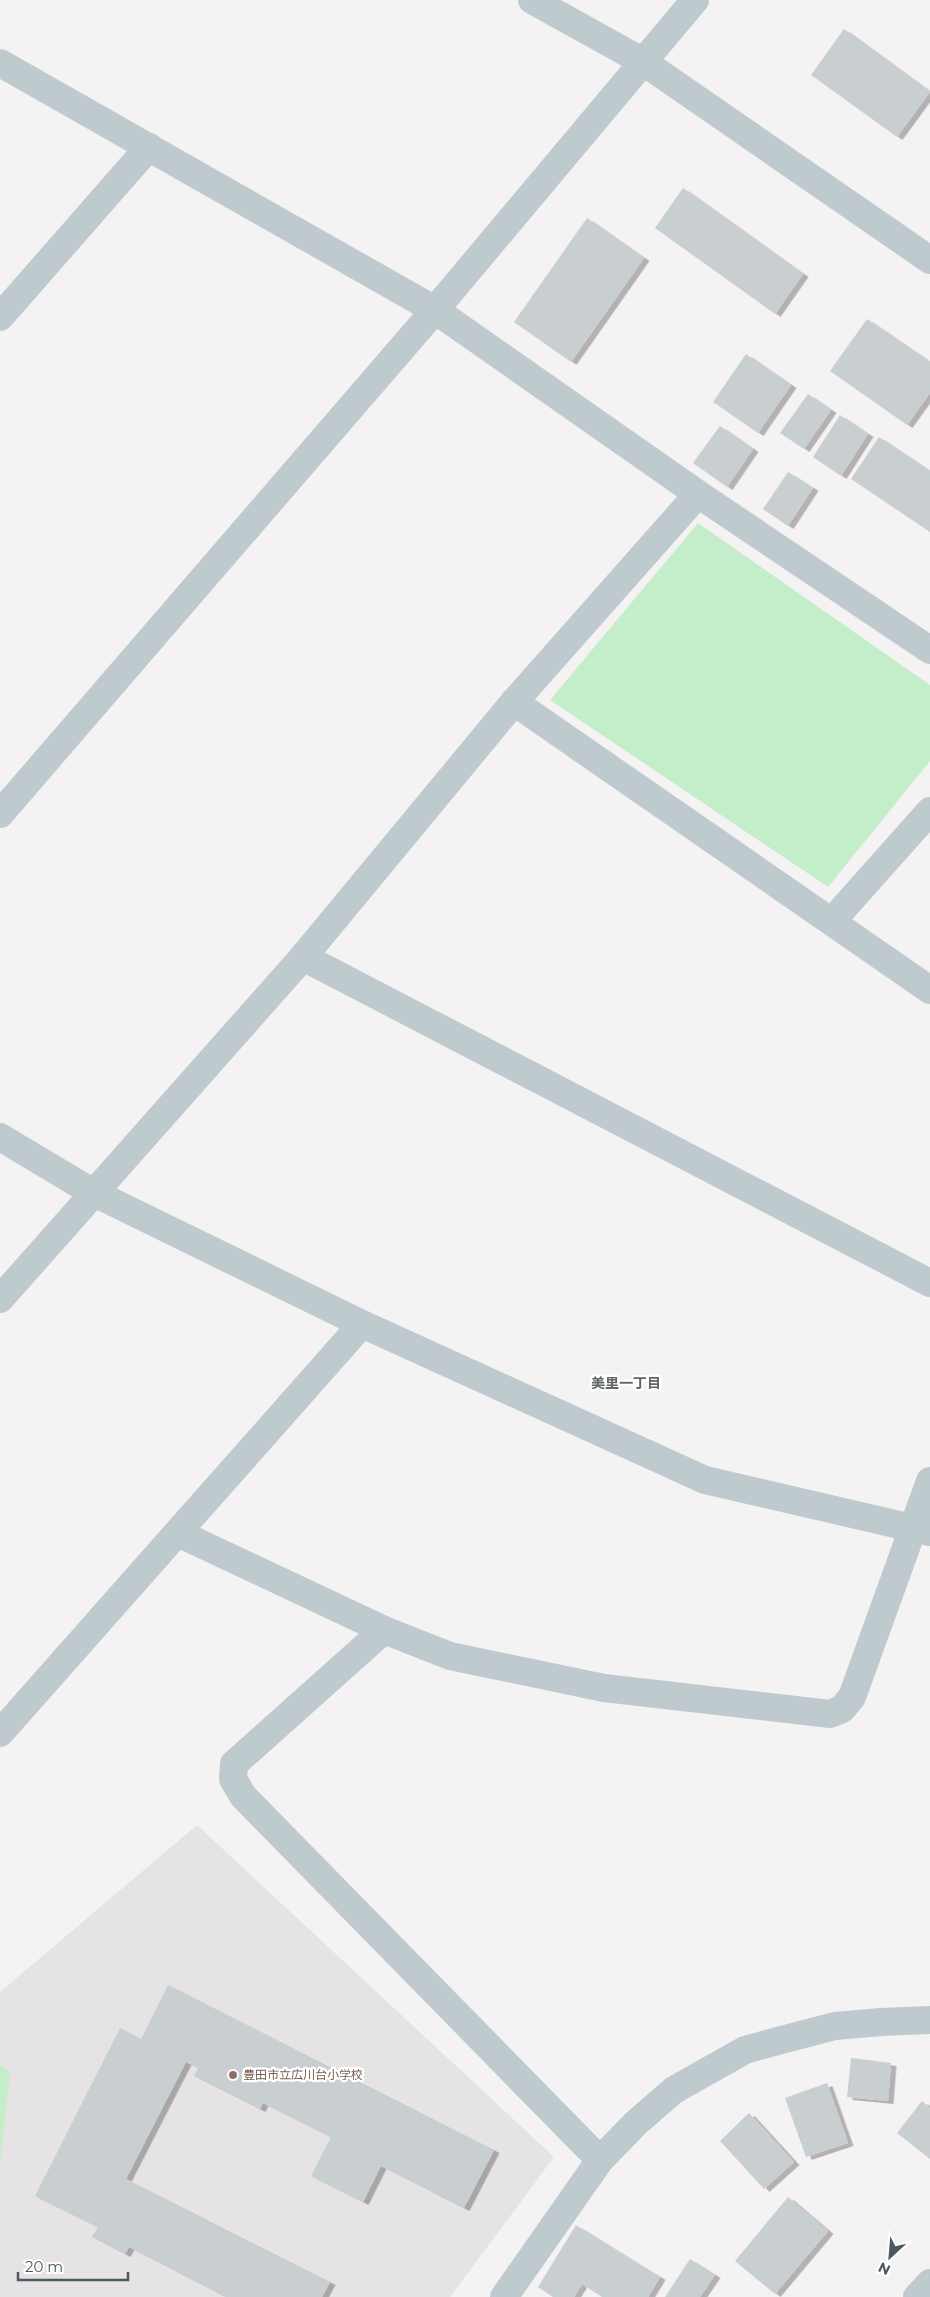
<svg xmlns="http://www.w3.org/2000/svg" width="930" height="2297" font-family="Montserrat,'Noto Sans JP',sans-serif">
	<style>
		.education { fill: #e5e3e4 }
		.green { fill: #c4eeca }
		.building { fill: #c9cfd1; filter: url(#shadow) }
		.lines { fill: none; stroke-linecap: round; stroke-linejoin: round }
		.minor { stroke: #bfcace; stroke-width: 28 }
		.tertiary { stroke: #bfcace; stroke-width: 28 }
		.education-dot { fill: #8d6e63; stroke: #fff; stroke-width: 2 }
		.labels { text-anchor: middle; stroke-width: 4.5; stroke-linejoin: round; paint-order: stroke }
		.education-label { font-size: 12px; fill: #785e54; stroke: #fff; text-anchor: start }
		.neighbourhood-label { font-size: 14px; font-weight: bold; fill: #5f6467; stroke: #fff }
	</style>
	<defs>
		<filter id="shadow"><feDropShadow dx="5.5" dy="3" stdDeviation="0" flood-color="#0004"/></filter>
	</defs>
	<rect width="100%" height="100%" fill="#f4f2f3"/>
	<polygon class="education" points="197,1825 554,2157 450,2297 0,2297 0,1992"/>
	<g class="green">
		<polygon points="698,523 930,685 930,761 828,887 550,700"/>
		<polygon points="0,2065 10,2072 0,2167"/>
	</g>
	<g class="building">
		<polygon points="844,29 930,92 897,137 811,75"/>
		<polygon points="683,188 803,274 775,314 655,228"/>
		<polygon points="587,218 644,258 571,362 514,322"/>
		<polygon points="867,319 930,362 930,393 907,425 830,371"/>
		<polygon points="746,354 791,385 758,433 713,402"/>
		<polygon points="808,394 831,410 804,449 780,433"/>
		<polygon points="840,415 868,434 841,476 813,457"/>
		<polygon points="720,426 753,449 727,487 693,463"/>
		<polygon points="879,437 930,471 930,532 851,479"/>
		<polygon points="788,472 813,488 788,526 763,509"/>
		<polygon points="168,1985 494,2150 464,2208 381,2166 363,2202 311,2176 331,2137 263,2103 260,2109 194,2076 198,2068 186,2062 126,2179 330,2282 322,2297 226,2297 129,2247 125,2254 92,2237 98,2227 35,2196 120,2028 141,2039"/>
		<polygon points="851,2058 891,2063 888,2101 847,2097"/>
		<polygon points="827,2083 848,2143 806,2157 785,2098"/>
		<polygon points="922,2101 930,2108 930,2159 897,2133"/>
		<polygon points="749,2113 794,2162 764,2189 720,2141"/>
		<polygon points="788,2197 828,2231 775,2294 735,2261"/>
		<polygon points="576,2225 660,2277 648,2297 602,2297 582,2284 574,2297 553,2297 538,2287"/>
		<polygon points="690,2259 715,2275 700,2297 665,2297"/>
	</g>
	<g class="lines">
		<g class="minor">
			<polyline points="0,63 435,310 698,494 930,650"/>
			<polyline points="0,317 149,147"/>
			<polyline points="514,702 930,990"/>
			<polyline points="832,921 930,811"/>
			<polyline points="303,957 930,1283"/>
			<polyline points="0,1137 92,1192 362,1324 705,1480 930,1532"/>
			<polyline points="0,1299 303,957 514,702 698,494"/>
			<polyline points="178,1533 384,1630 450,1656 604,1688 830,1714 842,1709 852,1697 930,1481"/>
			<polyline points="384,1630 234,1764 233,1779 243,1796 600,2160"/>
			<polyline points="0,1733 362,1324"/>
			<polyline points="504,2297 600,2160 636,2123 674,2090 745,2050 785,2039 835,2026 881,2022 930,2020"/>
		</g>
		<g class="tertiary">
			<polyline points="532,0 642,61 930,260"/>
			<polyline points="0,814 435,310 695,0"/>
			<polyline points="917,2297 930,2283"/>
		</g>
	</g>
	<circle class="education-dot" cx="233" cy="2075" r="5"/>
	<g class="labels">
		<g class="education-label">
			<text x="243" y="2079">豊田市立広川台小学校</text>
		</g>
		<g class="neighbourhood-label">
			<text x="626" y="1388">美里一丁目</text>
		</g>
	</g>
	<g transform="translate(890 2257) rotate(206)" stroke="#ffffff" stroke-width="4" paint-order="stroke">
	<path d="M0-4L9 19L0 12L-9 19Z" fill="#4b5a5f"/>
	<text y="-8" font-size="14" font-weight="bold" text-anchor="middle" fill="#4b5a5f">N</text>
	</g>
	<path d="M18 2272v8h110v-8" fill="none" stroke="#4b5a5f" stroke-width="2.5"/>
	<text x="25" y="2272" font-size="15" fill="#4b5a5f" stroke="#ffffff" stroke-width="4" paint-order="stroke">20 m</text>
</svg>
